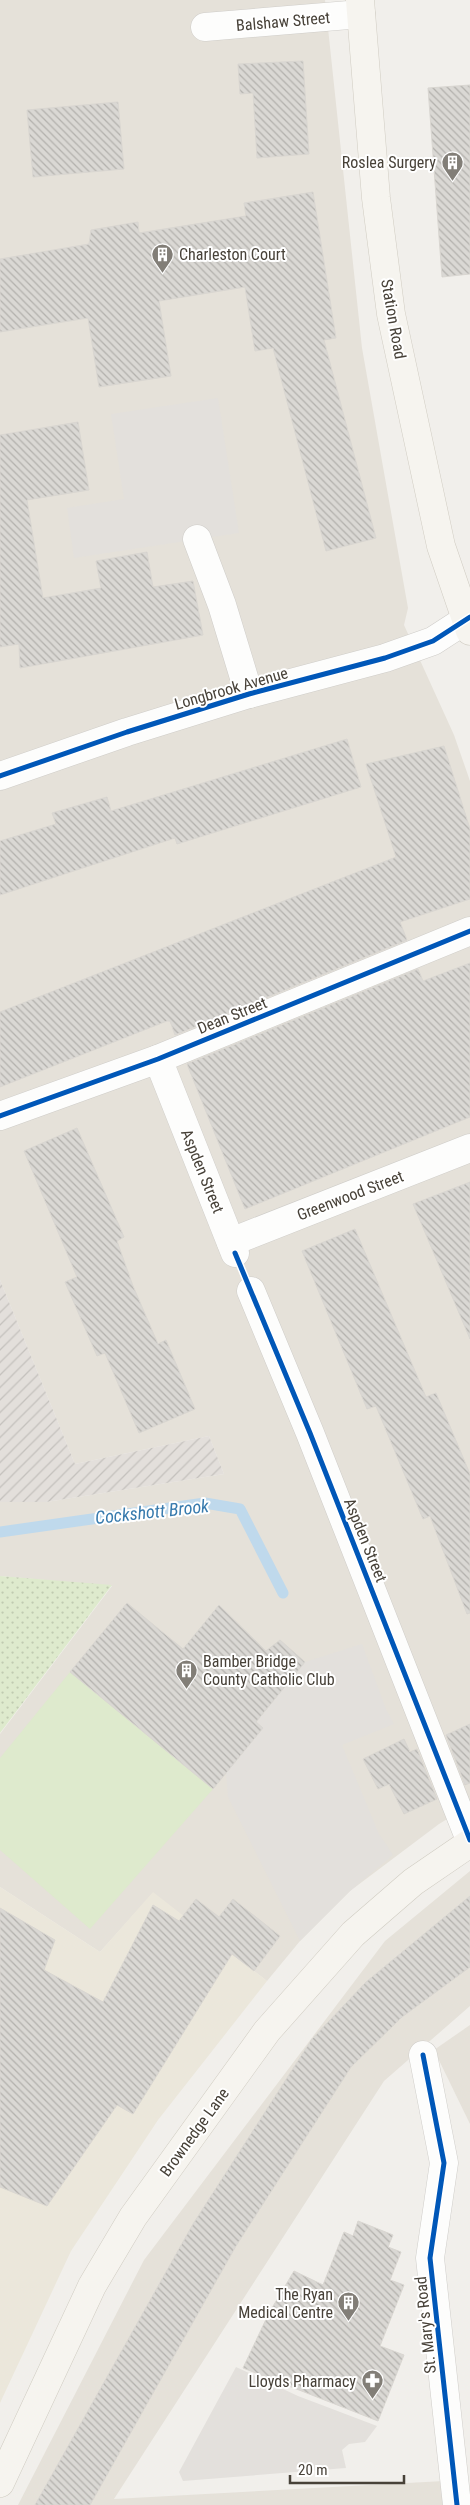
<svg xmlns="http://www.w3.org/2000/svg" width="470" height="2505" font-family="'Roboto Condensed',sans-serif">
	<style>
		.residential { fill: #e5e1d9 }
		.industrial { fill: url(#industrial-furrows) }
		.education { fill: #ebe7db }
		.grass { fill: url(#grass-dots) }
		.pitch { fill: #deeacd }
		.parking { fill: #e3e0dc }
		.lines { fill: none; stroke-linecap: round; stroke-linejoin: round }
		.stream { stroke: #bfd9ec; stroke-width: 11 }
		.building { fill: url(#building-back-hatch); stroke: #d9d6d1 }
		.minor-casing { stroke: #cfcdc9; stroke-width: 29 }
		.secondary-casing { stroke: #d0ccc2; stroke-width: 29 }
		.minor { stroke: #fdfdfc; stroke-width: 28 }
		.secondary { stroke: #f6f4ef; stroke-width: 28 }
		.cycleway-casing { stroke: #fff; stroke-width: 8 }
		.cycleway { stroke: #0057b8; stroke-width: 5 }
		.labels { text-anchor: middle; stroke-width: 4; stroke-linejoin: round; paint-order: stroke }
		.street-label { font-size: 16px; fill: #474138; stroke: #fff }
		.poi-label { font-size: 16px; fill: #474138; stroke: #fff; text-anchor: end }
		.water-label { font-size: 18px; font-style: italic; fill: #377aad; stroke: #fff }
	</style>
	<defs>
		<pattern id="industrial-furrows" width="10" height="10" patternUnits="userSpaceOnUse" patternTransform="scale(1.25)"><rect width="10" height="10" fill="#e3dfdb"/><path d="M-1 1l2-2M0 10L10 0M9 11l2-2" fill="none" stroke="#c4c1bd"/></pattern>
		<pattern id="grass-dots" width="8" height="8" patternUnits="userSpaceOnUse" patternTransform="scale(1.25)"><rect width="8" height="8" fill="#deeacd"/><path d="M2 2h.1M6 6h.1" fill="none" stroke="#c0cab1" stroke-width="1.8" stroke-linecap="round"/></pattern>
		<pattern id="building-back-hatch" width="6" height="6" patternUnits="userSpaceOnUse" patternTransform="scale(1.25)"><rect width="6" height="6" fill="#dad8d4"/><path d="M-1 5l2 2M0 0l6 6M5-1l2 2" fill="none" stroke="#b3b1ad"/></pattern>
	</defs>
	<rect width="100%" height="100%" fill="#f1efeb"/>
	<g class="residential">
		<polygon points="0,0 325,0 362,348 408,608 404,625 454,735 470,781 470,1805 439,1824 350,1891 300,1941 267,1981 153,1893 100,1952 0,1887 0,1734 112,1586 0,1576 0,1502 46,1502 224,1474 209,1436 75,1464 0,1280"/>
		<polygon points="470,1871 470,2006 384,2081 114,2499 444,2481 444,2505 18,2505 144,2260 385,1941"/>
		<polygon points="470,2025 470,2124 434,2050"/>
	</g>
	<polygon class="industrial" points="0,1280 75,1464 209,1436 224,1474 46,1502 0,1502"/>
	<polygon class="education" points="0,1887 100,1952 153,1892 267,1981 158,2120 71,2251 0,2403"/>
	<polygon class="grass" points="0,1576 112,1585 0,1733"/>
	<polygon class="pitch" points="70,1672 213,1789 90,1929 0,1850 0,1758"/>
	<g class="parking">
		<polygon points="218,398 239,533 74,558 67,508 124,499 111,414"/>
		<polygon points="362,1644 386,1709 394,1724 342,1745 379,1834 393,1855 350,1891 300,1941 228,1797 226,1773 256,1722 305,1662"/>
		<polygon points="236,2367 298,2396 377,2426 365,2442 349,2444 342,2450 346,2468 183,2481 179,2472"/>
	</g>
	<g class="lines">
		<polyline class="stream" points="0,1532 205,1503 240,1509 283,1593"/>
	</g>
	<g class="building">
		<polygon points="303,61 309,154 257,158 253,93 240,94 238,64"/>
		<polygon points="470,85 470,274 442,277 428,88"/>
		<polygon points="118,102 124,169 33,177 27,110"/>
		<polygon points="313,192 336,338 324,340 376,538 326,551 273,348 255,351 245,287 159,301 171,376 99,387 88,318 0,332 0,259 89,244 91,230 138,222 139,233 246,216 244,203"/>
		<polygon points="78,422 89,490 27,500 43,598 101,588 96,561 147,552 153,587 193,581 203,635 20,668 19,644 0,647 0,435"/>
		<polygon points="347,739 361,787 177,844 175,838 0,895 0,841 56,824 52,813 107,797 111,811"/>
		<polygon points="444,746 470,829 470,899 400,922 407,940 175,1035 170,1021 167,1021 0,1087 0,1012 396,857 366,764"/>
		<polygon points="470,963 470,1117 245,1209 187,1064 418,969 423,981"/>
		<polygon points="77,1128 124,1237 117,1241 133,1286 158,1344 166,1340 195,1409 139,1433 105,1353 97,1356 65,1282 77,1277 24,1151"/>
		<polygon points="470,1182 470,1339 413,1204"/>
		<polygon points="355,1229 426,1397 436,1393 470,1474 470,1613 467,1614 430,1516 423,1519 376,1406 367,1409 302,1251"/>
		<polygon points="127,1603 183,1649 219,1605 266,1651 280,1640 305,1662 256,1722 263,1728 213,1789 70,1672"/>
		<polygon points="470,1724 470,1783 465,1785 446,1735"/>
		<polygon points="404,1739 410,1752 417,1749 437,1799 404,1814 389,1784 378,1789 363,1759"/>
		<polygon points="470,1896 470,1967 402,2017 351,2067 236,2246 90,2505 35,2505 193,2224 312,2039 366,1982"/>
		<polygon points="196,1899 219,1917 233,1899 280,1936 254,1971 232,1954 133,2114 117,2105 47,2206 0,2187 0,1908 55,1940 44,1970 103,2002 153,1905 179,1921"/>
		<polygon points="358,2221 393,2235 388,2247 401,2252 390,2280 404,2285 380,2346 404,2355 378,2421 243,2368 269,2313 294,2271 323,2285 344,2232 353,2236"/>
	</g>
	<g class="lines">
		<defs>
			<g id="minor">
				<polyline points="205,27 361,14"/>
				<polyline points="197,539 222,605 249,694"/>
				<polyline points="0,776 127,732 249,694 385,658 433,641 470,617"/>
				<polyline points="158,1059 235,1253"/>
				<polyline points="0,1116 158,1059 470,931"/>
				<polyline points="231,1242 470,1148"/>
				<polyline points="251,1291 310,1433 470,1840"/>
				<polyline points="423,2055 444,2163 430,2258 457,2505"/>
			</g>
			<g id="secondary">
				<polyline points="360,0 376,198 391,314 441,546 470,631"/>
				<polyline points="0,2483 92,2286 133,2217 267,2031 353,1934 413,1882 470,1843"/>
			</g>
		</defs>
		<use href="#minor" class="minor-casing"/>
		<use href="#secondary" class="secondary-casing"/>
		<use href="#minor" class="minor"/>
		<use href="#secondary" class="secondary"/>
		<defs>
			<g id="cycleway">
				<polyline points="0,776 127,732 249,694 385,658 433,641 470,617"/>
				<polyline points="0,1116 158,1059 470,931"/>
				<polyline points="235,1253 310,1433 470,1840"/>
				<polyline points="423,2055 444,2163 430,2258 457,2505"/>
			</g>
		</defs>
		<use href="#cycleway" class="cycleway-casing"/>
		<use href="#cycleway" class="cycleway"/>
	</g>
	<defs>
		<symbol id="building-pin" viewBox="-11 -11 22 30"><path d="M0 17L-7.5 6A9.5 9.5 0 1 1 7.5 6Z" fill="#827e77" stroke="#fff"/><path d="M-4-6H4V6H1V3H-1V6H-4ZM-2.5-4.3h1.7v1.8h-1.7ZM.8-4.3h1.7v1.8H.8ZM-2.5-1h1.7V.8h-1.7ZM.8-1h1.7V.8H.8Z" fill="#fff"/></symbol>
		<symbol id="pharmacy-pin" viewBox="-11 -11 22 30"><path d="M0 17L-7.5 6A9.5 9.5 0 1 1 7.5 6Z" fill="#827e77" stroke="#fff"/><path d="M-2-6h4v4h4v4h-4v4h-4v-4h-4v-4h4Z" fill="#fff"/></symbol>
	</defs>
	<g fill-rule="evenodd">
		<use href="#building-pin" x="440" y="150" width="25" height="34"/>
		<use href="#building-pin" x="150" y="242" width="25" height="34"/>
		<use href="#building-pin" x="174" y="1658" width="25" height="34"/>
		<use href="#building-pin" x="336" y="2290" width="25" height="34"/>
		<use href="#pharmacy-pin" x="360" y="2368" width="25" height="34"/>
	</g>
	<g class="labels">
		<g class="street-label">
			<text transform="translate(283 21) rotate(-5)" y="6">Balshaw Street</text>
			<text transform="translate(394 319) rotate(80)" y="6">Station Road</text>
			<text transform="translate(231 688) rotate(-16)" y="6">Longbrook Avenue</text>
			<text transform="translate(232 1015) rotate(-22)" y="6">Dean Street</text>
			<text transform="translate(203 1171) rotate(68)" y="6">Aspden Street</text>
			<text transform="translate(350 1195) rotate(-21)" y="6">Greenwood Street</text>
			<text transform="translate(366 1540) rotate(68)" y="6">Aspden Street</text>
			<text transform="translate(194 2132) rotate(-54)" y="6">Brownedge Lane</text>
			<text transform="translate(425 2325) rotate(-96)" y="6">St. Mary's Road</text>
		</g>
		<g class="poi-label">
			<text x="436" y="168">Roslea Surgery</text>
			<text x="179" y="260" text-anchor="start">Charleston Court</text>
			<text x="203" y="1667" text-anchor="start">Bamber Bridge<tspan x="203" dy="18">County Catholic Club</tspan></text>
			<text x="333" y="2300">The Ryan<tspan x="333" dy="18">Medical Centre</tspan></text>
			<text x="356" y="2387">Lloyds Pharmacy</text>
		</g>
		<g class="water-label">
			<text transform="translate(152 1512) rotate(-6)" y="6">Cockshott Brook</text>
		</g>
	</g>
	<path d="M290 2475v8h114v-8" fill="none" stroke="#474138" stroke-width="2.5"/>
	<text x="298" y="2475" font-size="15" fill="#474138" stroke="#ffffff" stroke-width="4" paint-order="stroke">20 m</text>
</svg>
